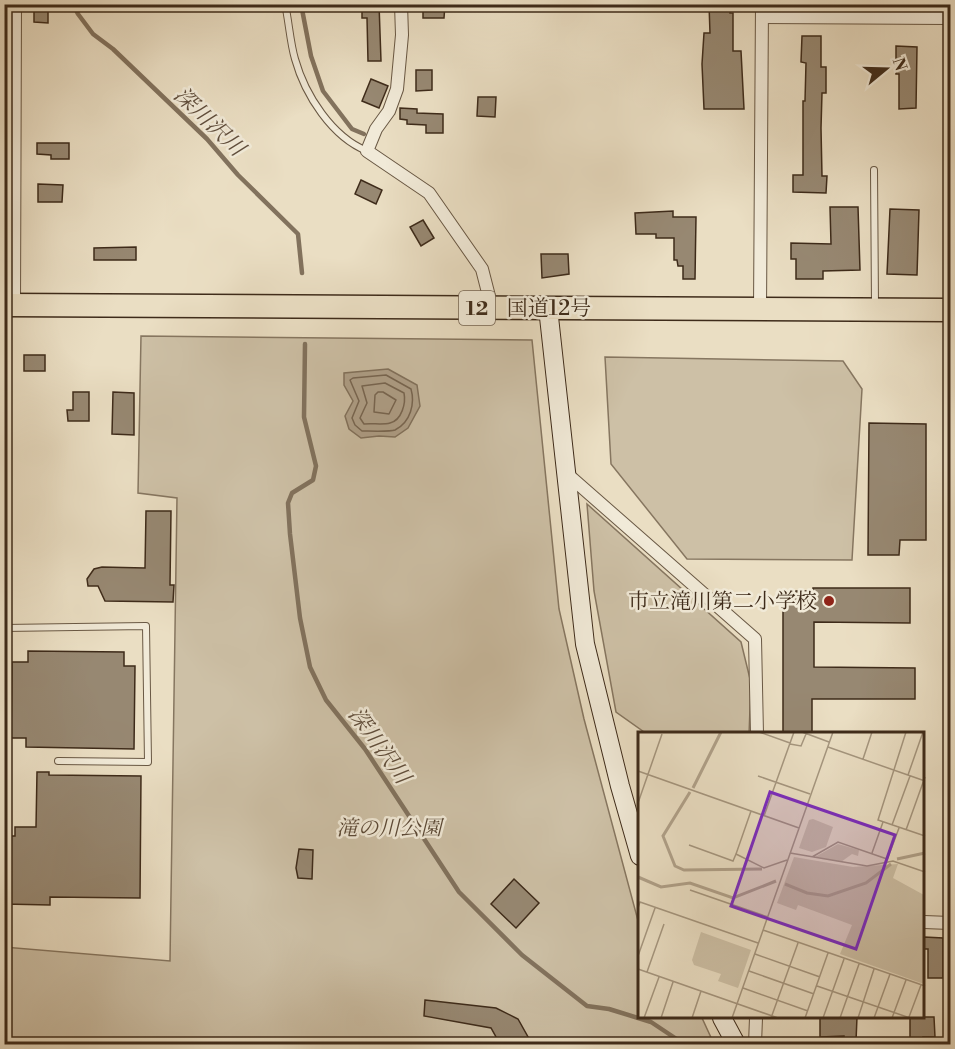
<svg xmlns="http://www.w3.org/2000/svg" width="955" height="1049" font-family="'Libre Bodoni','Noto Serif JP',serif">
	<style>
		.green { fill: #cdc0a6; stroke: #867660; stroke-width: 1.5 }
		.water { fill: #b0a18a; stroke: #82725d; stroke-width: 1.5 }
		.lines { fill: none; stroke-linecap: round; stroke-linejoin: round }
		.shore { stroke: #776652; stroke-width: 1.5 }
		.stream { stroke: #82725d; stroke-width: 4.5 }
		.building { fill: #978872; stroke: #3e2b1a; stroke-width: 1.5 }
		.lane-casing { stroke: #695844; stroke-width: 8 }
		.street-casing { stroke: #695844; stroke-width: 14 }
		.secondary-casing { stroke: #3e2b1a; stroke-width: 20 }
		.highway-casing { stroke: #3e2b1a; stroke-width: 25 }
		.lane { stroke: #f1ead8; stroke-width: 6 }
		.street { stroke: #f1ead8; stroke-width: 12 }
		.secondary { stroke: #f1ead8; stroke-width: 18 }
		.highway { stroke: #eadec3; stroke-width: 22 }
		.poi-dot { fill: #8f2418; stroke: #f1ead8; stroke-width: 2 }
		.labels { text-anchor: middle; stroke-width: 5; stroke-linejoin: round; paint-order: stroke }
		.shield { fill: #f1ead8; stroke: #746453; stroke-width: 1.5 }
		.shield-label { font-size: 20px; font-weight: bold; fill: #3e2b1a }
		.street-label { font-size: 21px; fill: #3e2b1a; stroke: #f1ead8 }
		.poi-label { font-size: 21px; fill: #3e2b1a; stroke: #f1ead8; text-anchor: end }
		.park-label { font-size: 21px; font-style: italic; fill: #5b4936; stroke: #f1ead8 }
		.water-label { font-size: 22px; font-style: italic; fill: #604e3c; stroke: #f1ead8 }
		.inset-river { fill: none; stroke: #b0a18a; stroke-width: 3 }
		.inset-road { fill: none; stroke: #a5967f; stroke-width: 1.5 }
		.view { fill: #7b2cbf; fill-opacity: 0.15; stroke: #7b2cbf; stroke-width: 3 }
		.inset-edge { fill: none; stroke: #3e2b1a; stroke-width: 3 }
	</style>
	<rect width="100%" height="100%" fill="#eadec3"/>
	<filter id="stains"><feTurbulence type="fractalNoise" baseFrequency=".00333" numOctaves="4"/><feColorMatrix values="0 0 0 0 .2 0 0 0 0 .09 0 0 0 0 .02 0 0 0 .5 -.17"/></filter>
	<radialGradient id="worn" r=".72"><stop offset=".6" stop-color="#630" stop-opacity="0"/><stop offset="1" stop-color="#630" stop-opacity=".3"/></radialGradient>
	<g class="green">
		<polygon points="141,336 532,340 559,609 584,719 640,928 640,1018 702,1018 714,1044 5,1044 4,947 170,961 177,498 138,493"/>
		<polygon points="605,357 843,361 862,389 852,560 687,559 611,464"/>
		<polygon points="587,504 741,642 751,683 749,734 647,734 616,712 594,591"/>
	</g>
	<polygon class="water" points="388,369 417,385 420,406 408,428 395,437 379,436 361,438 349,429 345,416 353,401 344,385 344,373"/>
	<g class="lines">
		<g class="shore">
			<path d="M386,375L411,389C415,403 411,422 395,430C390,432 369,431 362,431L355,425L352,418L359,401L350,380L353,378Z"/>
			<path d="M385,383L404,393C406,403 402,420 390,423C383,425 372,423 364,424L360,418L367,403L362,386Z"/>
			<polygon points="378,392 383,392 396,400 389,414 374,412 375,395"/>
		</g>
		<g class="stream">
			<polyline points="73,4 78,14 93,34 113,49 207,139 238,175 298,234 302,273"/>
			<polyline points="301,4 311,56 323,91 352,129 364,134"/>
			<polyline points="305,344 304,417 316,466 313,480 292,493 288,503 290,534 300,618 310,667 326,700 365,749 459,892 522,955 587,1006 609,1009 651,1022 684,1044"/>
		</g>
	</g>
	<g class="building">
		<polygon points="34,4 48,4 48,23 34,22"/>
		<polygon points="362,4 379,4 381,61 368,61 367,18 362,18"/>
		<polygon points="423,4 445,4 444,18 423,18"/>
		<polygon points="709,4 730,4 730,13 733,13 733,51 741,51 744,109 704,109 702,64 704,33 710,33"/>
		<polygon points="802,36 821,36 821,67 826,67 826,93 822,93 821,128 822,176 827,176 826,193 793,192 793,175 803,175 803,101 805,101 806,63 801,62"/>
		<polygon points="896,46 917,47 916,108 899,109 899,74 896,74"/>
		<polygon points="416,70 432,70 432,90 416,91"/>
		<polygon points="371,79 388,86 379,108 362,101"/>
		<polygon points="478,97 496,97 495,117 477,116"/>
		<polygon points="400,108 417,109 417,113 443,114 443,133 426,133 426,125 407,124 407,120 400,119"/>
		<polygon points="37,143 69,143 69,159 51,159 51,155 37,154"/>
		<polygon points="361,180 382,190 376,204 355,194"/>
		<polygon points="38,184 63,185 62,202 38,202"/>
		<polygon points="830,207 858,207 860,270 823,271 823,279 796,279 796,259 791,259 791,243 831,244"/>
		<polygon points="890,209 919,210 917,275 887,274"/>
		<polygon points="673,211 673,217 696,217 695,279 683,279 683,266 678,266 677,260 674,260 674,238 656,238 656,234 636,234 635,213"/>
		<polygon points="423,220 434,238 421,246 410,227"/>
		<polygon points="136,247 136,260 94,260 94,248"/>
		<polygon points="541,254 568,254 569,274 542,278"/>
		<rect x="24" y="355" width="21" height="16"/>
		<polygon points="73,392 89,392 89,421 68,421 67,410 73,410"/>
		<polygon points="113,392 134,393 134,435 112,434"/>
		<polygon points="869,423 926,424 926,540 900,540 899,555 868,555"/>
		<polygon points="146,511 171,511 170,585 174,585 173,602 105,601 98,586 88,586 87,579 94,569 102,567 145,568"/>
		<polygon points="813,588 910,588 910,623 814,622 814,667 915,668 915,699 812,699 812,734 783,734 783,591 813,591"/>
		<polygon points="28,651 124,652 124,666 135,666 134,749 26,747 26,738 11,738 12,662 28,662"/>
		<polygon points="37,772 49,772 49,775 141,776 140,898 50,897 50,905 4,904 4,836 15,836 15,827 36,827"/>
		<polygon points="299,849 313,850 312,879 298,878 296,868"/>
		<polygon points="514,879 539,903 516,928 491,904"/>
		<polygon points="924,937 943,938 943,978 928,978 928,949 924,949"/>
		<polygon points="425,1000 496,1008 518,1019 532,1044 500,1044 491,1028 424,1016"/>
		<polygon points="820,1017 857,1017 856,1041 844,1041 844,1036 820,1037"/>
		<polygon points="910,1017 934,1017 935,1037 923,1037 923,1042 910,1042"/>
	</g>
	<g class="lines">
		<defs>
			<g id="lane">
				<path d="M285,4C289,22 290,42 295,59C305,95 332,137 367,151"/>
				<polyline points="874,170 875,304"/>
				<polyline points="4,628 146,626 148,762 58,761"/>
			</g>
			<g id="street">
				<polyline points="401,4 402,35 397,89 389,111 376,129 367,151 429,193 482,269 492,308"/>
				<polyline points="762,17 950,18"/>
				<polyline points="14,305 15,4"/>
				<polyline points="760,310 762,4"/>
				<polyline points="567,474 755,639 757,734"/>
				<polyline points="924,922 950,923"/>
				<polyline points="755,1044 756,1018"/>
			</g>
			<g id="secondary">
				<polyline points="548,308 585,644 620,786 640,856"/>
				<polyline points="722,1018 736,1044"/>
			</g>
			<polyline id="highway" points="4,305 950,310"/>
		</defs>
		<use href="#lane" class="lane-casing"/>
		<use href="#street" class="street-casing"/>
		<use href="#secondary" class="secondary-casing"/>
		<use href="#highway" class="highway-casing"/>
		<use href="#lane" class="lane"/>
		<use href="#street" class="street"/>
		<use href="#secondary" class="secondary"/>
		<use href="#highway" class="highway"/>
	</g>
	<circle class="poi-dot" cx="829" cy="601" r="6"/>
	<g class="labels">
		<rect class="shield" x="459" y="291" width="36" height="34" rx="4.5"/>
		<g class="shield-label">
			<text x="477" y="315">12</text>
		</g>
		<g class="street-label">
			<text x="549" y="315">国道12号</text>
		</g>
		<g class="poi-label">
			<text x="817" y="608">市立滝川第二小学校</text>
		</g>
		<g class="park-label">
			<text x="389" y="835">滝の川公園</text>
		</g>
		<g class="water-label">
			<text transform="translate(210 121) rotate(44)" y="8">深川沢川</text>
			<text transform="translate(380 745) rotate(54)" y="8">深川沢川</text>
		</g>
	</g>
	<g transform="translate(638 732)">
		<rect width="286" height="286" fill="#eadec3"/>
		<path d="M175,87L195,95L188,115L174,120L161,116L171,88ZM200,112L221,118L220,124L214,122L203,130L177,125ZM156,125L215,135L260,132L255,146L286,163V252L202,222L214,193L160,173L158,178L139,171ZM63,200L113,218L100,256L80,249L83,242L56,233L54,228Z" fill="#cdc0a6"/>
		<path class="inset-river" d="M55,56L83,0M52,60L25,104L37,134L46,138L124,137M259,127L287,121M0,145L23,155L52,151L95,166L138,149M147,152L169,161L190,164L228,151L253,132"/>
		<path class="inset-road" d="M121,0L152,11M164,0L191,10M268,0L240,88L287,104M152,12L163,14L168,2M190,15L287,49M225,27L234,0M0,39L161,96M270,43L285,0M120,44L172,62M0,71L24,2M113,79L98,122L126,136L149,128M126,84L156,0M254,93L272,44M268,98L287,45M51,113L95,129L98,122M152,121L229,134L255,129L287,140M234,121L245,90M174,125L200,110L249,127M249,128L261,96M52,158L130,185M0,176L2,170L120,211M125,198L287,254M117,222L182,245M0,224L17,176M0,237L140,286M111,239L176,262M9,240L26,192M179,254L272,286M105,256L170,279M271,285L283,253M6,286L21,245M23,286L35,250M54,286L63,259M94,286L195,0M133,286L160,211M167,286L190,221M185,286L206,227M202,286L221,232M220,286L236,237M236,286L252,242M254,286L268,248"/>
		<path class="view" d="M132,60L257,103L218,217L93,174Z"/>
		<rect width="286" height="286" class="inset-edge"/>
	</g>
	<rect width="955" height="1049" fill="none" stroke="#eadec3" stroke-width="24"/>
	<rect x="6" y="6" width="943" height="1037" fill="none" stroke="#3e2b1a" stroke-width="3"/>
	<rect x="12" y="12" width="931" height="1025" fill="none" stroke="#3e2b1a" stroke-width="1.5"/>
	<g transform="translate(886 69) rotate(71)" stroke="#f1ead8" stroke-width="4.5" paint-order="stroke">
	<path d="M0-4.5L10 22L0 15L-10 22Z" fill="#3e2b1a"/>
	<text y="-9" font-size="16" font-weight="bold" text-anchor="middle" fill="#3e2b1a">N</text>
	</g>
	<rect width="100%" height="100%" filter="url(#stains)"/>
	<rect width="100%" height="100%" fill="url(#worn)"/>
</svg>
